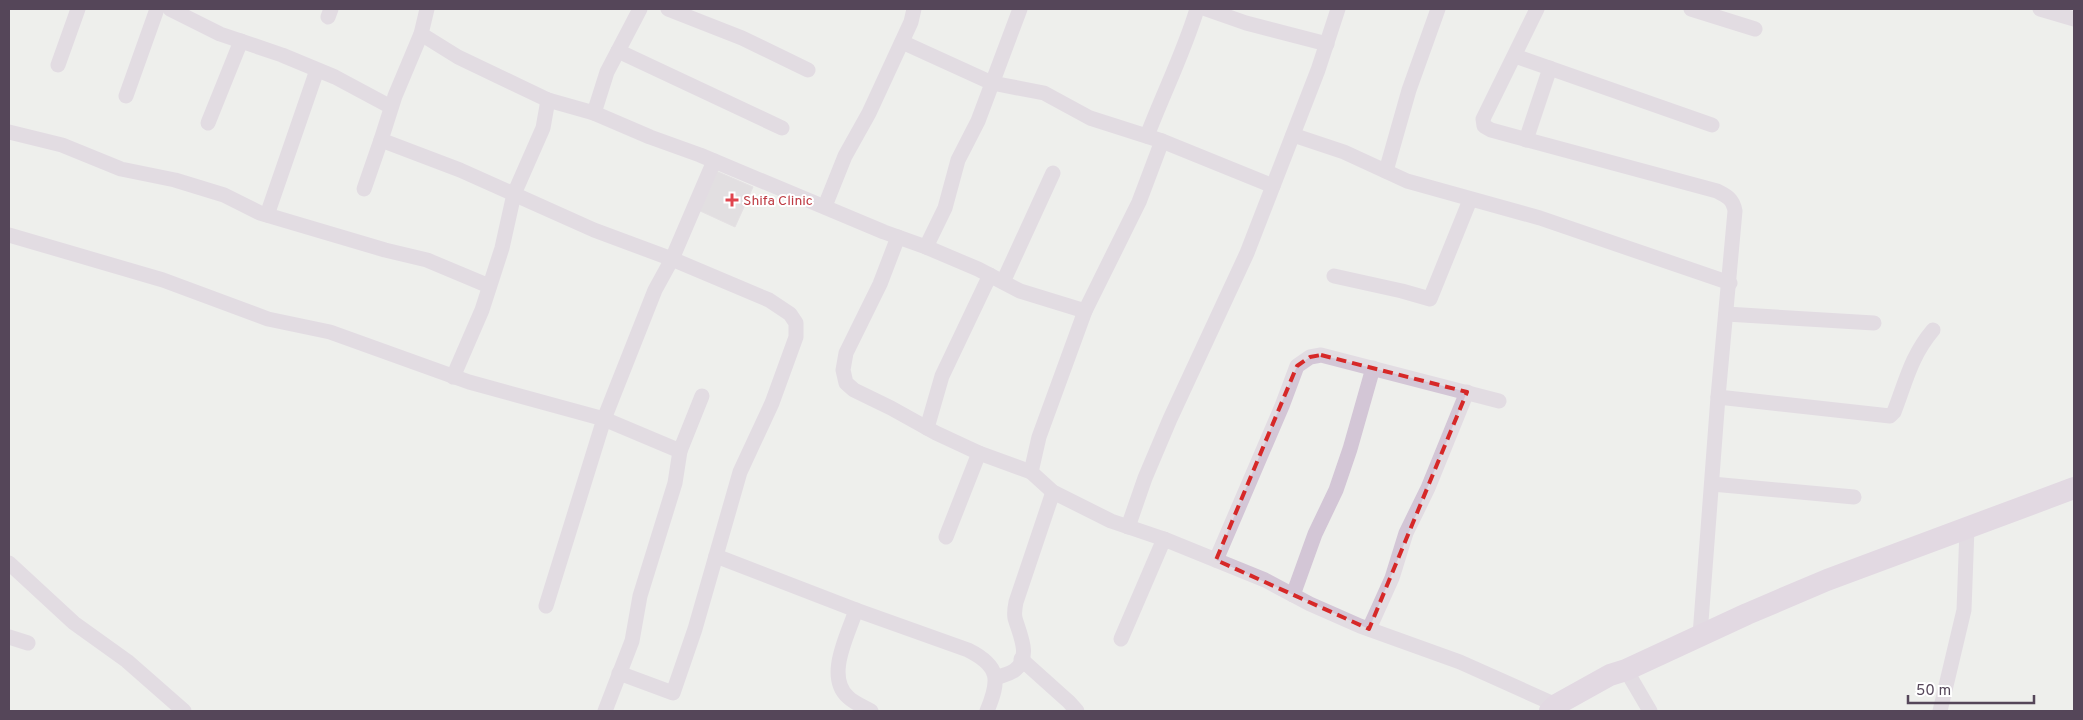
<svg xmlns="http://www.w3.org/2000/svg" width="2083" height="720" font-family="Overpass,sans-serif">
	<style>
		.building { fill: #d3ccd3; stroke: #d8d0d7 }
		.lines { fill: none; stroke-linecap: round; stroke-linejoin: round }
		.street { stroke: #d3c6d6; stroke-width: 15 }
		.secondary { stroke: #d2bfd5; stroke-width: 22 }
		.marked { fill: none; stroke: #d62828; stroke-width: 4; stroke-dasharray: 10 6; stroke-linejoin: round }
		.health-dot { fill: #e0444e; stroke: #fff; stroke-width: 2 }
		.labels { text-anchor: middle; stroke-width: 4; stroke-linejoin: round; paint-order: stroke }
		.health-label { font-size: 14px; fill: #be3a42; stroke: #fff; text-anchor: start }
	</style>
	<rect width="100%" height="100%" fill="#eeefec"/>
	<polygon class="building" points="716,171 753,187 735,227 698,210"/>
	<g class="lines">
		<g class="street">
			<polyline points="170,9 220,34 282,55 335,77 391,107"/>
			<polyline points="427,9 421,34 458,57 548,100 594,113 650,137 700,155 884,232 926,247 978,269 1020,291 1085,311 1039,437 1031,472 1053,492 1111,521 1164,539 1265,580 1310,604 1360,626 1460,662 1556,705"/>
			<polyline points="668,9 742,38 808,70"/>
			<polyline points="1206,9 1246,23 1327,44"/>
			<path d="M1537,9L1483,119L1484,126L1491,130L1717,191C1727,196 1733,199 1735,211L1718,397L1700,635"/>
			<polyline points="1691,9 1755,29"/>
			<polyline points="2040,9 2074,19"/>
			<polyline points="328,17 331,9"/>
			<polyline points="421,34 395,96 381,140 460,170 594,230 672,259 769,300 790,314 796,323 796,337 772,403 740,472 695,629 673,693 619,673"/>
			<polyline points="902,42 992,83 1044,93 1090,118 1162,141 1273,186"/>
			<polyline points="618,51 782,128"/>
			<polyline points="1515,56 1712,125"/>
			<polyline points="58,65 78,9"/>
			<polyline points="126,96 157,9"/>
			<polyline points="594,113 607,72 640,9"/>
			<polyline points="208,123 241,41"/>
			<polyline points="9,132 62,145 121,169 175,180 224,195 260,213 385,250 427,260 489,286"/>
			<polyline points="1293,135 1344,152 1407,181 1540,218 1730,283"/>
			<path d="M1147,136C1163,94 1184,52 1197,9"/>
			<polyline points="1526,140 1550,68"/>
			<polyline points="1386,171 1409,90 1438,9"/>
			<polyline points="364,189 381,140"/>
			<polyline points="825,206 845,156 869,113 911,22 914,9"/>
			<polyline points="267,215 317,70"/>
			<polyline points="9,235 163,280 268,319 330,332 469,382 604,419 680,451 675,483 640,596 632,641 605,711"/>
			<polyline points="898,237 880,284 846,353 843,370 846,383 854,390 891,408 936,433 979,453 1031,472"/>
			<polyline points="926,247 945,208 958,160 978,121 1020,9"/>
			<polyline points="1334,276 1402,291 1430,299 1470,200"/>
			<polyline points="1003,282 1053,173"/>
			<polyline points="1085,311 1139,202 1162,141"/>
			<polyline points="1726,314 1874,323"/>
			<polyline points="453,377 482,310 502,248 514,194 543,128 548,100"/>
			<path d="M1718,397L1890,416L1894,412C1906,381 1911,356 1933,330"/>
			<polyline points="927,428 942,376 990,275"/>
			<polyline points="680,451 702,396"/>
			<polyline points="1712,484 1854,497"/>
			<polyline points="1128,527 1145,478 1170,419 1247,253 1318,70 1338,9"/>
			<polyline points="946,537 979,453"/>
			<path d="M716,556L856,610L968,650C1000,666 1000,680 987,711"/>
			<polyline points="1216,560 1282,406 1297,366 1310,357 1321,355 1499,401"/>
			<polyline points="9,563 74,623 127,661 184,711"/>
			<polyline points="1293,595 1315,534 1336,490 1350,449 1373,368"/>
			<polyline points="546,606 604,419 655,290 672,259 714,161"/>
			<path d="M856,610C848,635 825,676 848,697C854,703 864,707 871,711"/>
			<polyline points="1369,629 1392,578 1406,533 1428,488 1467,392"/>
			<polyline points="9,637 28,643"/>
			<polyline points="1121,639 1164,539"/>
			<polyline points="1021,659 1069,702 1077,711"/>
			<polyline points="1626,670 1650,711"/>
			<path d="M996,678C1002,675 1010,674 1015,670C1032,657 1019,633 1015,618C1014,613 1015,607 1016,602L1053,492"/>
			<polyline points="1940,711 1964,610 1967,528"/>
		</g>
		<polyline class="secondary" points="1550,711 1556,705 1610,675 1626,670 1747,614 1827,580 2074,488"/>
	</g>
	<path d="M0 0H2083V720H0ZM1321,355L1467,392L1369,629L1216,560L1297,366L1310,357Z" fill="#eeefec" fill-opacity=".55" fill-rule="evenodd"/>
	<path class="marked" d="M1321,355L1467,392L1369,629L1216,560L1297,366L1310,357Z"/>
	<path class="health-dot" d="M729.5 192.5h5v5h5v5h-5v5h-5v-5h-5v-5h5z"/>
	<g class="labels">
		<g class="health-label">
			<text x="743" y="205">Shifa Clinic</text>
		</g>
	</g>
	<rect width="2083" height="720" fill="none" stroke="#554659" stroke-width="20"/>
	<path d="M1908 695v8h126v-8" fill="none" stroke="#554659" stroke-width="2.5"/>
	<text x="1916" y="695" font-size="15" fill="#554659" stroke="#ffffff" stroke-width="4" paint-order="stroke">50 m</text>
</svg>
